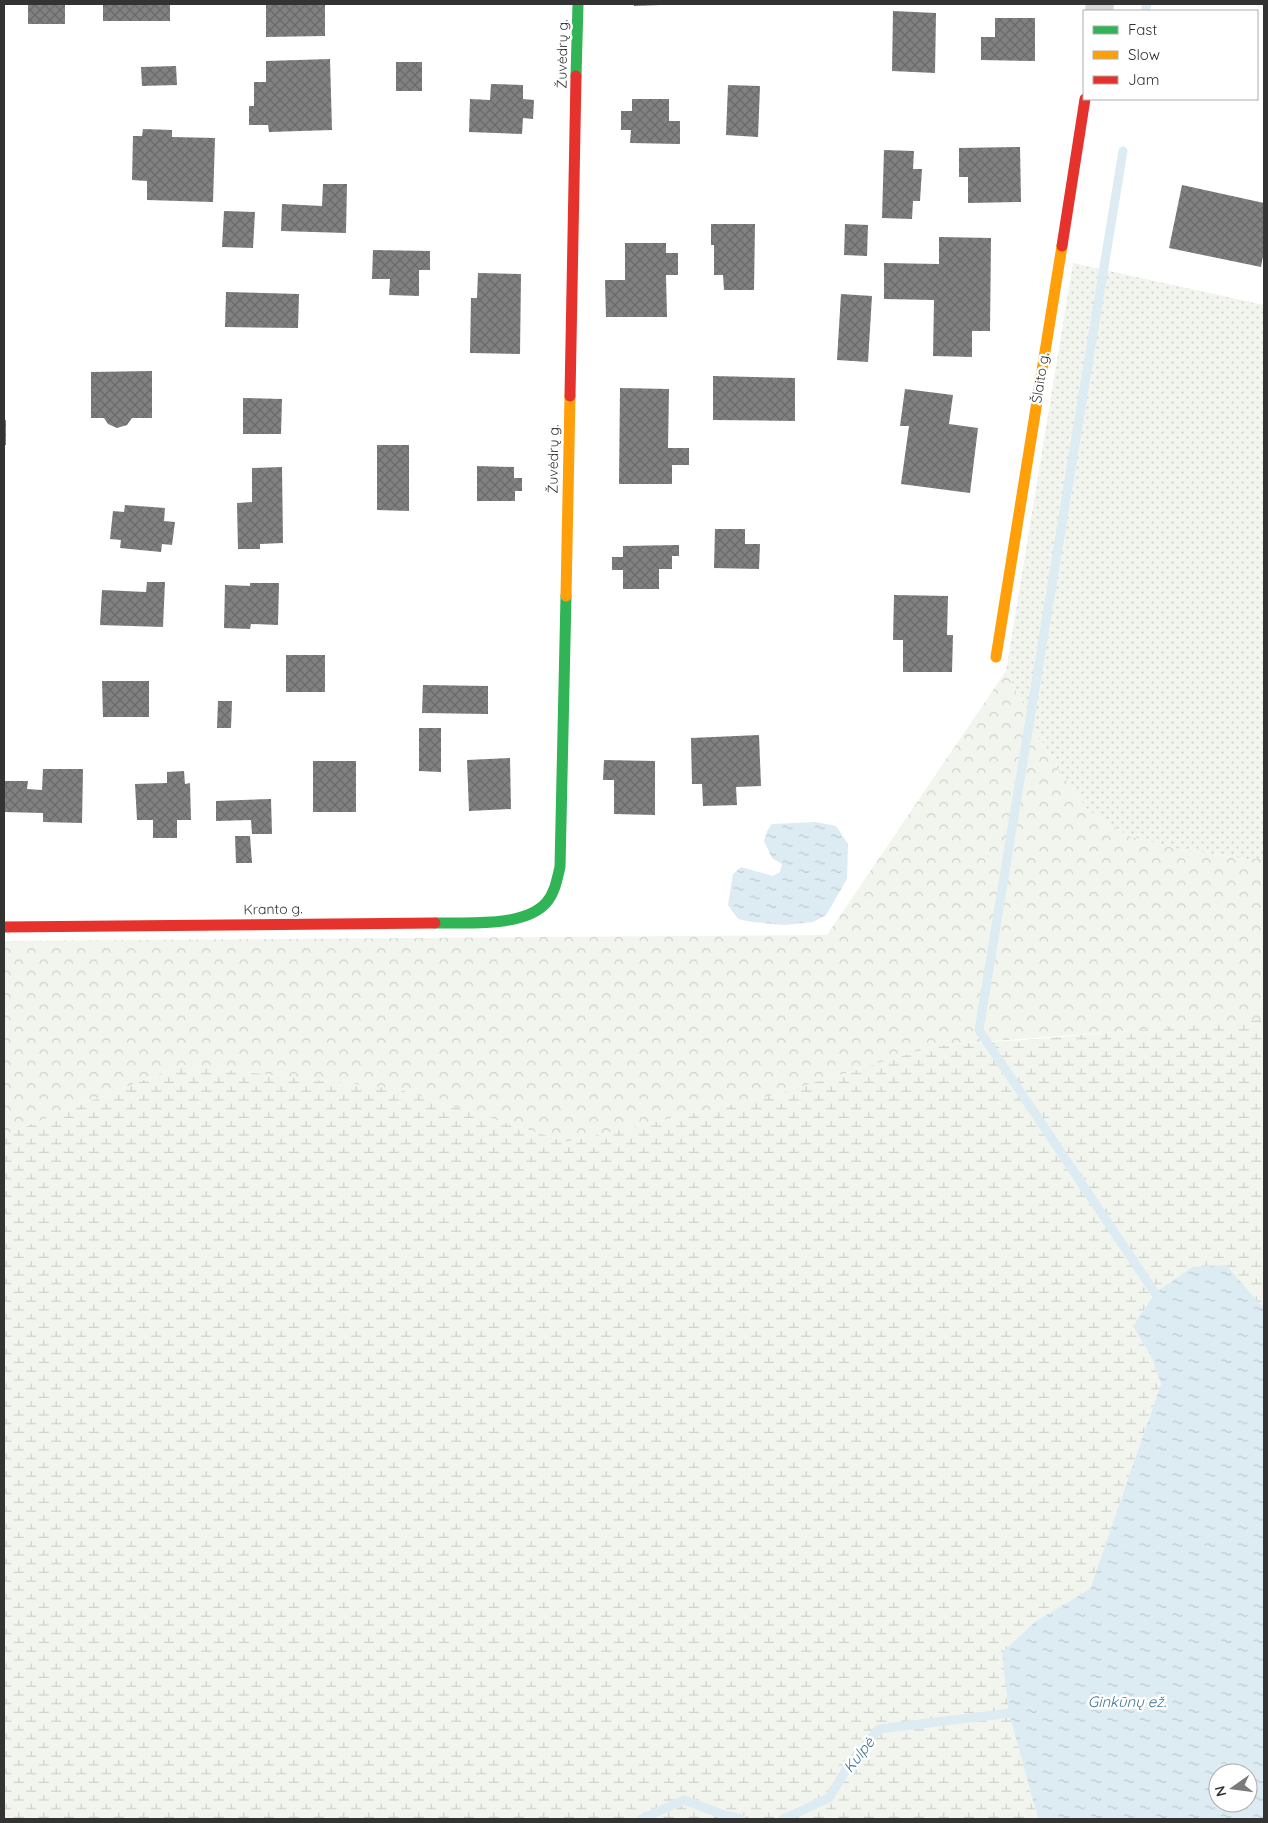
<svg xmlns="http://www.w3.org/2000/svg" width="1268" height="1823" font-family="Quicksand,sans-serif">
	<style>
		.green { fill: url(#green-dots) }
		.forest { fill: url(#forest-crowns) }
		.wetland { fill: url(#wetland-marsh) }
		.water { fill: url(#water-ripples); fill-rule: evenodd }
		.lines { fill: none; stroke-linecap: round; stroke-linejoin: round }
		.stream { stroke: #ddebf3; stroke-width: 9 }
		.building { fill: url(#building-cross-hatch) }
		.street { stroke: #d7d7d7; stroke-width: 28 }
		.fast { stroke: #30b455; stroke-width: 11 }
		.slow { stroke: #ff9f0a; stroke-width: 11 }
		.jam { stroke: #e5322d; stroke-width: 11 }
		.labels { text-anchor: middle; stroke-width: 5; stroke-linejoin: round; paint-order: stroke }
		.street-label { font-size: 14px; fill: #333; stroke: #fff }
		.water-label { font-size: 15px; font-style: italic; fill: #3f7597; stroke: #fff }
	</style>
	<defs>
		<pattern id="green-dots" width="8" height="8" patternUnits="userSpaceOnUse" patternTransform="scale(1.25)"><rect width="8" height="8" fill="#f1f5ed"/><path d="M2 2h.1M6 6h.1" fill="none" stroke="#cfd2cc" stroke-width="1.8" stroke-linecap="round"/></pattern>
		<pattern id="forest-crowns" width="20" height="18" patternUnits="userSpaceOnUse" patternTransform="scale(1.25)"><rect width="20" height="18" fill="#f1f5ed"/><path d="M2 6a3 3 0 1 1 6 0M12 15a3 3 0 1 1 6 0" fill="none" stroke="#cfd2cc"/></pattern>
		<pattern id="wetland-marsh" width="20" height="14" patternUnits="userSpaceOnUse" patternTransform="scale(1.25)"><rect width="20" height="14" fill="#f1f5ed"/><path d="M1 5h8M5 5V1M11 12h8M15 12V8" fill="none" stroke="#cfd2cc"/></pattern>
		<pattern id="water-ripples" width="26" height="14" patternUnits="userSpaceOnUse" patternTransform="scale(1.25)"><rect width="26" height="14" fill="#ddebf3"/><path d="M2 4q2-2 4 0t4 0M15 11q2-2 4 0t4 0" fill="none" stroke="#becad1"/></pattern>
		<pattern id="building-cross-hatch" width="8" height="8" patternUnits="userSpaceOnUse" patternTransform="scale(1.25)"><rect width="8" height="8" fill="#818181"/><path d="M0 0l8 8M0 8l8-8" fill="none" stroke="#6a6a6a"/></pattern>
	</defs>
	<rect width="100%" height="100%" fill="#fff"/>
	<polygon class="green" points="1073,263 1264,305 1264,859 1246,859 1178,849 1128,836 1088,810 1052,761 1006,671"/>
	<polygon class="forest" points="1006,671 1052,761 1088,810 1128,836 1178,849 1246,859 1264,859 1264,1021 939,1045 770,1096 567,1142 397,1089 182,1065 4,1135 4,941 827,935"/>
	<polygon class="wetland" points="1260,1020 1264,1021 1264,1306 1192,1267 1155,1293 1133,1326 1152,1358 1161,1384 1090,1589 1036,1621 1009,1713 1038,1819 4,1819 4,1135 182,1065 397,1089 567,1142 770,1096 939,1045 1023,1040"/>
	<g class="water">
		<polygon points="816,822 836,826 848,844 847,879 826,915 813,922 785,925 752,922 738,919 728,905 733,874 741,867 773,876 780,872 782,864 772,858 764,841 767,831 772,824"/>
		<path d="M1226,1265L1260,1304L1264,1306V1819H1038L1009,1713L1002,1653L1036,1621L1090,1589L1161,1384L1152,1358L1133,1326L1155,1293L1192,1267ZM1218,1773H1248V1803H1218Z"/>
	</g>
	<g class="lines">
		<g class="stream">
			<polyline points="1145,11 1147,4"/>
			<polyline points="1123,151 979,1030 1155,1293"/>
			<polyline points="641,1819 684,1800 724,1815 741,1819"/>
			<polyline points="783,1819 829,1798 852,1760 879,1729 1019,1712"/>
		</g>
	</g>
	<g class="building">
		<rect x="28" y="4" width="37" height="20"/>
		<rect x="103" y="4" width="67" height="17"/>
		<polygon points="266,4 325,4 325,36 266,37"/>
		<polygon points="634,4 660,4 660,5 634,6"/>
		<polygon points="893,11 936,13 935,73 892,71"/>
		<polygon points="995,18 1035,18 1035,61 981,60 981,37 995,37"/>
		<polygon points="330,59 332,130 269,132 268,125 249,125 249,106 254,106 254,82 266,82 266,61"/>
		<rect x="396" y="62" width="26" height="29"/>
		<polygon points="176,66 177,85 142,86 141,67"/>
		<polygon points="491,84 523,85 523,99 534,100 533,119 523,118 522,134 469,132 470,99 490,100"/>
		<polygon points="728,85 760,86 758,137 726,135"/>
		<polygon points="632,99 669,99 669,121 680,121 680,144 630,143 631,130 621,130 621,111 632,111"/>
		<polygon points="143,129 172,130 172,137 215,138 213,202 147,200 147,181 132,180 133,136 142,136"/>
		<polygon points="1020,147 1021,202 968,203 968,177 959,177 959,148"/>
		<polygon points="884,150 914,151 913,169 922,169 920,201 913,201 912,219 882,218"/>
		<polygon points="323,184 347,184 346,233 281,231 282,204 322,206"/>
		<polygon points="1182,185 1264,203 1264,251 1261,267 1169,248"/>
		<polygon points="224,211 255,212 253,248 222,247"/>
		<polygon points="711,224 755,224 754,290 724,290 723,275 714,275 714,245 711,245"/>
		<polygon points="845,224 868,225 867,256 844,255"/>
		<polygon points="939,237 991,238 990,331 972,331 972,357 933,356 934,300 884,299 884,263 939,264"/>
		<polygon points="625,243 666,243 666,253 678,253 678,275 666,275 667,317 606,317 605,280 625,280"/>
		<polygon points="373,250 430,251 430,270 419,270 419,296 389,295 390,279 372,279"/>
		<polygon points="478,273 521,274 520,354 470,353 471,298 477,298"/>
		<polygon points="226,292 299,294 298,328 225,327"/>
		<polygon points="841,294 872,296 868,362 837,360"/>
		<polygon points="152,371 152,418 132,418 127,425 117,428 108,424 104,418 91,418 91,372"/>
		<polygon points="713,376 795,378 795,421 713,420"/>
		<polygon points="620,388 669,389 668,448 689,448 689,465 672,465 672,484 619,484"/>
		<polygon points="905,389 953,395 949,424 978,428 970,493 901,484 909,426 900,426"/>
		<polygon points="243,398 282,399 281,434 243,434"/>
		<rect x="4" y="420" width="2" height="25"/>
		<polygon points="377,445 409,445 409,511 377,510"/>
		<polygon points="477,466 514,467 514,478 522,478 522,491 515,491 515,501 477,501"/>
		<polygon points="282,467 283,543 260,544 260,549 238,549 237,503 252,502 252,468"/>
		<polygon points="125,505 165,508 164,521 175,522 172,545 162,544 161,552 120,548 121,540 110,539 113,511 124,512"/>
		<polygon points="715,529 745,529 745,544 760,544 759,569 714,568"/>
		<polygon points="679,545 679,556 672,556 672,569 659,569 659,589 623,589 623,570 612,570 612,557 623,557 623,546"/>
		<polygon points="147,582 165,582 163,627 100,625 102,590 146,592"/>
		<polygon points="250,583 279,583 278,625 251,624 250,629 224,628 225,585 250,586"/>
		<polygon points="894,595 948,596 947,635 953,635 952,672 903,672 903,640 893,640"/>
		<rect x="286" y="655" width="39" height="37"/>
		<polygon points="102,681 149,681 149,717 103,717"/>
		<polygon points="423,685 488,686 488,714 422,713"/>
		<polygon points="218,701 232,701 231,728 217,728"/>
		<polygon points="419,728 441,728 441,772 419,771"/>
		<polygon points="759,735 761,786 736,787 737,805 703,806 702,784 692,784 691,738"/>
		<polygon points="510,758 511,809 469,811 467,760"/>
		<polygon points="604,760 655,761 655,815 614,814 614,780 603,780"/>
		<rect x="313" y="761" width="43" height="51"/>
		<polygon points="43,769 83,769 82,823 43,822 43,813 4,812 4,781 28,781 27,789 42,790"/>
		<polygon points="184,771 185,784 190,783 191,820 177,820 177,838 153,838 153,820 137,820 135,784 167,783 167,772"/>
		<polygon points="271,799 272,834 252,834 251,820 216,821 216,801"/>
		<polygon points="235,836 250,836 252,863 236,863"/>
	</g>
	<g class="lines">
		<polyline class="street" points="1099,11 1100,4"/>
		<g class="fast">
			<polyline points="576,76 578,4"/>
			<path d="M435,923C466,922 523,928 546,903C555,893 557,879 560,867L566,596"/>
		</g>
		<g class="slow">
			<polyline points="566,596 570,396"/>
			<polyline points="996,657 1062,246"/>
		</g>
		<g class="jam">
			<polyline points="1062,246 1085,99"/>
			<polyline points="570,396 576,76"/>
			<polyline points="4,927 435,923"/>
		</g>
	</g>
	<g class="labels">
		<g class="street-label">
			<text transform="translate(562 54) rotate(-89)" y="5">Žuvėdrų g.</text>
			<text transform="translate(1040 378) rotate(-81)" y="5">Šlaito g.</text>
			<text transform="translate(553 459) rotate(-89)" y="5">Žuvėdrų g.</text>
			<text transform="translate(273 909) rotate(-1)" y="5">Kranto g.</text>
		</g>
		<g class="water-label">
			<text x="1127" y="1707">Ginkūnų ež.</text>
			<text transform="translate(859 1755) rotate(-52)" y="5">Kulpė</text>
		</g>
	</g>
	<rect width="1268" height="1823" fill="none" stroke="#333333" stroke-width="10"/>
	<rect x="1083" y="10" width="175" height="90" fill="#ffffff" stroke="#adadad"/>
	<rect x="1093" y="26" width="25" height="8" fill="#30b455" stroke="#adadad"/>
	<text x="1128" y="35" font-size="15" fill="#333333">Fast</text>
	<rect x="1093" y="51" width="25" height="8" fill="#ff9f0a" stroke="#adadad"/>
	<text x="1128" y="60" font-size="15" fill="#333333">Slow</text>
	<rect x="1093" y="76" width="25" height="8" fill="#e5322d" stroke="#adadad"/>
	<text x="1128" y="85" font-size="15" fill="#333333">Jam</text>
	<g transform="translate(1233 1788) rotate(256)"><circle r="24" fill="#ffffff" stroke="#adadad"/>
	<path d="M0-4L9 19L0 12L-9 19Z" fill="#7a7a7a"/>
	<text y="-8" font-size="14" font-weight="bold" text-anchor="middle" fill="#333333">N</text>
	</g>
</svg>
